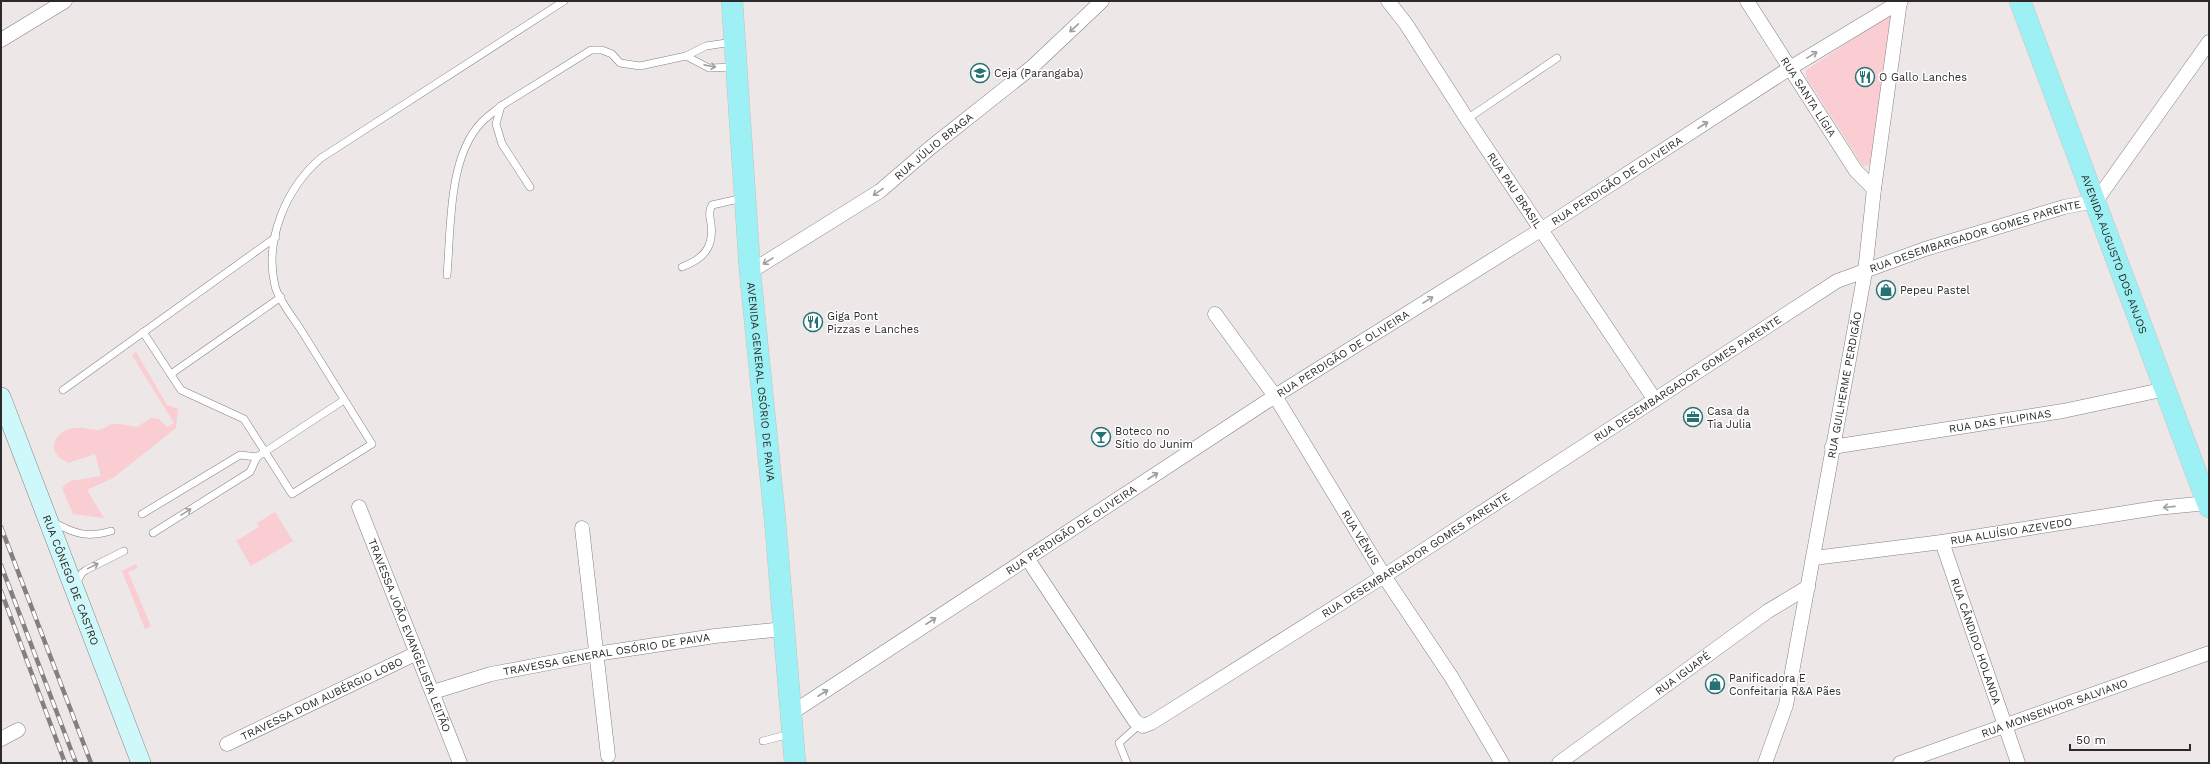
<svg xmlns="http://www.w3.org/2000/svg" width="2210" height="764" font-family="'Work Sans',sans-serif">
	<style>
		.green { fill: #f9cdd1 }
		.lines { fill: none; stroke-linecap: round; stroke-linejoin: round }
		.service-casing { stroke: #858081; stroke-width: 8 }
		.minor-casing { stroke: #858081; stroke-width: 15 }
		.secondary-casing { stroke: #858081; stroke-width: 20 }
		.primary-casing { stroke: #c4c3c3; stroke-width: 22 }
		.service { stroke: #fff; stroke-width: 7 }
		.minor { stroke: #fff; stroke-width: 14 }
		.secondary { stroke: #cef8fa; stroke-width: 19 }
		.primary { stroke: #9df1f4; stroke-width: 21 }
		.rail-casing { stroke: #848080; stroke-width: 4.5 }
		.rail { stroke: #fff; stroke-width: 3; stroke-dasharray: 9; stroke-linecap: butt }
		.oneway { stroke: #a09f9f }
		.labels { text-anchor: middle; stroke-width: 3; stroke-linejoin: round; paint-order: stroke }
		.poi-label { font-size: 11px; fill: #2b2929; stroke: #fff; text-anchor: start }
		.street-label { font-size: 11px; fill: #2b2929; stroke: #fff }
	</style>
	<rect width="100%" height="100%" fill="#ede7e8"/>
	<g class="green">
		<polygon points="1891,14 1870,164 1863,166 1806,77 1806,70"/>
		<path d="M136,352L167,405L178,409L176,428L113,478L87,490L104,518L73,514L62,488L70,481L101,476L95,454L68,463C65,460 60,459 58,456C47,444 61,429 74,428C82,427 90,430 98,430C103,430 105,427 109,425C118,422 128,426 137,427L151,418L159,419L167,427L174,423L132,355Z"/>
		<polygon points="275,512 293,541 251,566 236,541 259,527 257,523"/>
		<polygon points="136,564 138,568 128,572 151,626 145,629 122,571"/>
	</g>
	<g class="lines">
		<defs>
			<g id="service">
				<polyline points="686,56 709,68 735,67"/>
				<polyline points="1467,119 1557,58"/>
				<polyline points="530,187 502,144 496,124 501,106 591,50 602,50 612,54 620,63 640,66 686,56 706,46 733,42"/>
				<path d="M682,267C703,259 714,248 711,224C710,217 708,211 712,205L743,198"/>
				<path d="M447,275C451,229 448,159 480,124C486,117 494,112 501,106"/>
				<path d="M143,332L181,390L244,419L292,494L372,444C348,406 325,368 301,330C294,319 278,299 275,286C264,240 286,188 321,158L564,1"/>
				<polyline points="171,374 281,297"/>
				<polyline points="63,390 276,237"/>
				<polyline points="142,514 240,455 257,457"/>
				<path d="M53,522C75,534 87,538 111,531"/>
				<polyline points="153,533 250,472 257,457 344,400"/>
				<polyline points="76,583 82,573 86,570 124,551"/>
				<polyline points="763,741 790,734"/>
				<polyline points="1127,763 1119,743 1140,724"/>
			</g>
			<g id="minor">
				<path id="s1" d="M1388,1L1406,24L1467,119L1655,400"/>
				<path id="s2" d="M1747,1L1856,171L1874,189"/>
				<polyline points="1,40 65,1"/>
				<path id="s3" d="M750,272L880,191L930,148L1031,68L1102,1"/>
				<path id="s4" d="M1215,314L1275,396L1384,576L1452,678L1502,763"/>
				<path id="s5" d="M1832,447L2063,411L2166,389"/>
				<path id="s6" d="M359,507L460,763"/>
				<polyline points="582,528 608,756"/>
				<path id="s7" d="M1942,542L2018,763"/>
				<path id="s8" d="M1027,558L1135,721L1143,726L1151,723L1384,576L1837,281L1925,249L2064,207L2096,201L2209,42"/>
				<path id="s9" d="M1814,558L1942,542L2156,508L2208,503"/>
				<path id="s10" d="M433,692L491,674L596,654L715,636L784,629"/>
				<path id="s11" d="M790,714L1275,396L1542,229L1790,68L1901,1"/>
				<polyline points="1,739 18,730"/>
				<path id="s12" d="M227,744L417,653"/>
				<path id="s13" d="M1559,763L1768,611L1808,587"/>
				<path id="s14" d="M1765,763L1786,705L1865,272L1874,189L1900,1"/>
				<path id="s15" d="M1900,763L2209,653"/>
			</g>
			<g id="secondary">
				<path id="s16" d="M1,397L141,763"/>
			</g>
			<g id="primary">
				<path id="s17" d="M732,1L750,272L775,520L795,763"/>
				<path id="s18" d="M2020,1L2209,507"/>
			</g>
		</defs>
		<use href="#service" class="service-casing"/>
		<use href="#minor" class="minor-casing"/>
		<use href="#secondary" class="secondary-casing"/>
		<use href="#primary" class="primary-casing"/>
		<use href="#service" class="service"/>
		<use href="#minor" class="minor"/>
		<use href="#secondary" class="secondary"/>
		<use href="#primary" class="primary"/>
		<defs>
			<g id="rail">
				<polyline points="1,527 91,763"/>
				<polyline points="1,565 76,763"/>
				<polyline points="1,591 65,763"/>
			</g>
		</defs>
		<use href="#rail" class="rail-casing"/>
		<use href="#rail" class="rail"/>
	</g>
	<defs><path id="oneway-shaft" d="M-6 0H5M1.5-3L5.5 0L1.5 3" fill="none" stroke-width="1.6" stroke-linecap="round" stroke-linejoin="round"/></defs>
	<g class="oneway">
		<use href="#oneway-shaft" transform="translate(1074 28) rotate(137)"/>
		<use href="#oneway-shaft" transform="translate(1812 55) rotate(-31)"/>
		<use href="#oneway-shaft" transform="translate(710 66) rotate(11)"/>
		<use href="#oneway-shaft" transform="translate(1703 125) rotate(-33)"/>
		<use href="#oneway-shaft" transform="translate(878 192) rotate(145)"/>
		<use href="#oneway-shaft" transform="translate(768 261) rotate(148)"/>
		<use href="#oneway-shaft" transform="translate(1428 300) rotate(-32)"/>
		<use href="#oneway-shaft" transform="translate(1153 476) rotate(-33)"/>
		<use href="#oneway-shaft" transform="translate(2169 507) rotate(174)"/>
		<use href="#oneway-shaft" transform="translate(186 512) rotate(-32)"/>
		<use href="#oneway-shaft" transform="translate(93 566) rotate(-26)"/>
		<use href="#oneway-shaft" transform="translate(931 621) rotate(-33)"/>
		<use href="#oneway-shaft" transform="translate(823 693) rotate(-33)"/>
	</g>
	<defs>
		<symbol id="school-ring" viewBox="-11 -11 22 22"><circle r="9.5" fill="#fff" stroke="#267174" stroke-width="1.5"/><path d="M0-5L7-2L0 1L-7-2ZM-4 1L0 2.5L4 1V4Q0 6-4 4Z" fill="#267174"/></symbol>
		<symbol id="restaurant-ring" viewBox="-11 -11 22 22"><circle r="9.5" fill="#fff" stroke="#267174" stroke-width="1.5"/><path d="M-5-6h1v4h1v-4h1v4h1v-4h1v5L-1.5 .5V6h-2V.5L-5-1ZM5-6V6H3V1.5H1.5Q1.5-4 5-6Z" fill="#267174"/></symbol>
		<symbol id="shop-ring" viewBox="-11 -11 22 22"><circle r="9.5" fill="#fff" stroke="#267174" stroke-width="1.5"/><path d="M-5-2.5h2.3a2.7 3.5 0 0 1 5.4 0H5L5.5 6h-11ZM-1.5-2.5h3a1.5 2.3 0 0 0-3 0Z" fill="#267174"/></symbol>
		<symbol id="office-ring" viewBox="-11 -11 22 22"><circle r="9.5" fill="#fff" stroke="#267174" stroke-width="1.5"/><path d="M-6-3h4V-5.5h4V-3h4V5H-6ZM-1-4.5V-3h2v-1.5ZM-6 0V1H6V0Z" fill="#267174"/></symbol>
		<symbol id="bar-ring" viewBox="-11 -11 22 22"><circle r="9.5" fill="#fff" stroke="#267174" stroke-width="1.5"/><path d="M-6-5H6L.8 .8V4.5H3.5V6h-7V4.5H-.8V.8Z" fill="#267174"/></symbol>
	</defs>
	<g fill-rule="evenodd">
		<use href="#school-ring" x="969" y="62" width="22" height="22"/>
		<use href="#restaurant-ring" x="1854" y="66" width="22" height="22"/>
		<use href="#shop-ring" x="1875" y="279" width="22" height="22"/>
		<use href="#restaurant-ring" x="802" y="311" width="22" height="22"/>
		<use href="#office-ring" x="1682" y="406" width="22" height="22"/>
		<use href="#bar-ring" x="1090" y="426" width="22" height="22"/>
		<use href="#shop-ring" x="1704" y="673" width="22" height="22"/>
	</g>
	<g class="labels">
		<g class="poi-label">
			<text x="994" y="77">Ceja (Parangaba)</text>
			<text x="1879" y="81">O Gallo Lanches</text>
			<text x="1900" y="294">Pepeu Pastel</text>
			<text x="827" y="320">Giga Pont<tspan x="827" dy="13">Pizzas e Lanches</tspan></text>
			<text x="1707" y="415">Casa da<tspan x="1707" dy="13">Tia Julia</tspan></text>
			<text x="1115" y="435">Boteco no<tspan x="1115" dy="13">Sítio do Junim</tspan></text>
			<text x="1729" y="682">Panificadora E<tspan x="1729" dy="13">Confeitaria R&amp;A Pães</tspan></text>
		</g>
		<g class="street-label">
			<text dy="4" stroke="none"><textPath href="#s2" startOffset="114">RUA SANTA LÍGIA</textPath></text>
			<text dy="4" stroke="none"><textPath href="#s3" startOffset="223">RUA JÚLIO BRAGA</textPath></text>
			<text dy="4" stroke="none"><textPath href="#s11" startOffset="984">RUA PERDIGÃO DE OLIVEIRA</textPath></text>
			<text dy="4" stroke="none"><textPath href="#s1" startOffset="228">RUA PAU BRASIL</textPath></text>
			<text dy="4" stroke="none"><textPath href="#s8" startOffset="1175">RUA DESEMBARGADOR GOMES PARENTE</textPath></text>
			<text dy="4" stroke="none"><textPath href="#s18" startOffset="270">AVENIDA AUGUSTO DOS ANJOS</textPath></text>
			<text dy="4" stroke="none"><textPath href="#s11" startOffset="660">RUA PERDIGÃO DE OLIVEIRA</textPath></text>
			<text dy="4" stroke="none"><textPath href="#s8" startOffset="851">RUA DESEMBARGADOR GOMES PARENTE</textPath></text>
			<text dy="4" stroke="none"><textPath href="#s17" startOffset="382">AVENIDA GENERAL OSÓRIO DE PAIVA</textPath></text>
			<text dy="4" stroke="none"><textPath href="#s14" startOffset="387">RUA GUILHERME PERDIGÃO</textPath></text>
			<text dy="4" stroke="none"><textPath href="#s5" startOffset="170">RUA DAS FILIPINAS</textPath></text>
			<text dy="4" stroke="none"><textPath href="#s11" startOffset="336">RUA PERDIGÃO DE OLIVEIRA</textPath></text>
			<text dy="4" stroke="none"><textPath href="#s9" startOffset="199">RUA ALUÍSIO AZEVEDO</textPath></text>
			<text dy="4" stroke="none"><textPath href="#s4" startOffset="267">RUA VÊNUS</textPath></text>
			<text dy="4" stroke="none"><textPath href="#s8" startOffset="527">RUA DESEMBARGADOR GOMES PARENTE</textPath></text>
			<text dy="4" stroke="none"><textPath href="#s16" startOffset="196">RUA CÔNEGO DE CASTRO</textPath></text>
			<text dy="4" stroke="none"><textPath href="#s6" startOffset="138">TRAVESSA JOÃO EVANGELISTA LEITÃO</textPath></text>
			<text dy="4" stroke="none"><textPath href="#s7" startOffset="105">RUA CÂNDIDO HOLANDA</textPath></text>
			<text dy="4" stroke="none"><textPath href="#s10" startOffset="178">TRAVESSA GENERAL OSÓRIO DE PAIVA</textPath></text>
			<text dy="4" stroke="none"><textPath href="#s13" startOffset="153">RUA IGUAPÉ</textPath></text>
			<text dy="4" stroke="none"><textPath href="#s12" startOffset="105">TRAVESSA DOM AUBÉRGIO LOBO</textPath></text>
			<text dy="4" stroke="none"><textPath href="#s15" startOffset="164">RUA MONSENHOR SALVIANO</textPath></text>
		</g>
	</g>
	<rect width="2210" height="764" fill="none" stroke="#2b2929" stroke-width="4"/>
	<path d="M2070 744v6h120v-6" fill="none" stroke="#2b2929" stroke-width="2"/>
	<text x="2076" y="744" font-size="12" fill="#2b2929" stroke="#ffffff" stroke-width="3" paint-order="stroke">50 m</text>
</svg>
